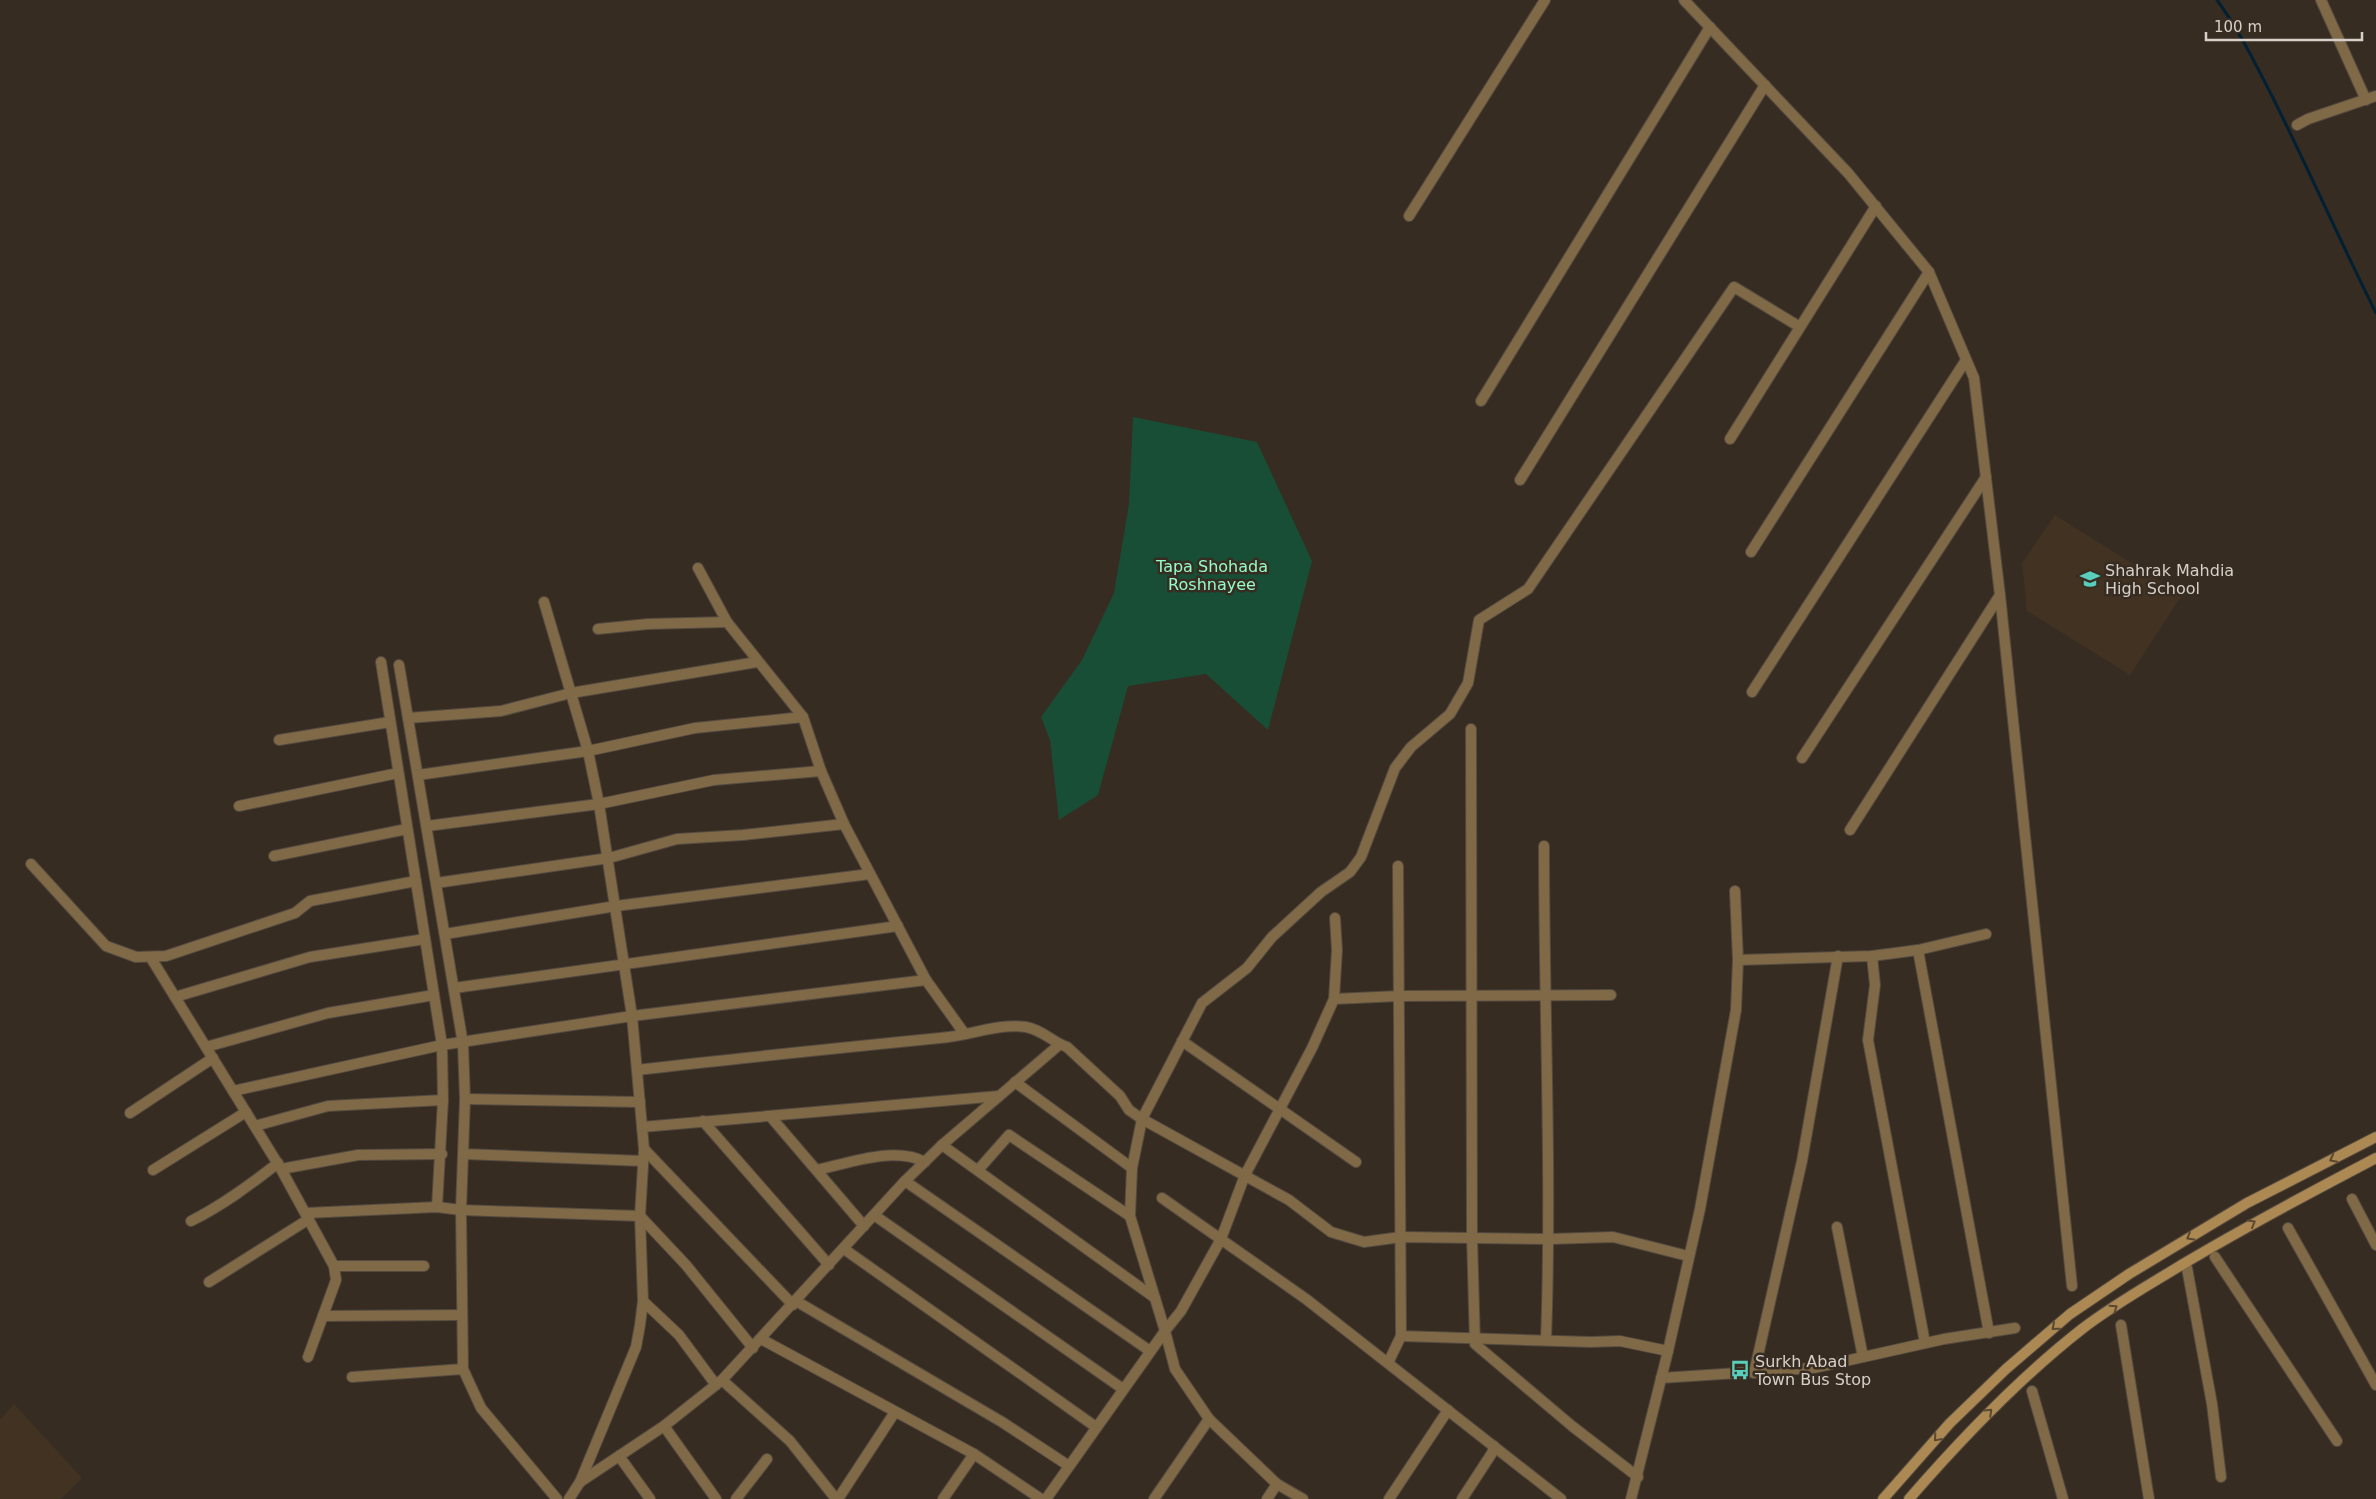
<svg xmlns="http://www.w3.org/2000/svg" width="2376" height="1499" font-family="'DejaVu Sans',sans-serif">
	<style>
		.built { fill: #423222 }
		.green { fill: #184e36 }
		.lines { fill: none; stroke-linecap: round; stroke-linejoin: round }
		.stream { stroke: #022032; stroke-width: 3 }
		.street-casing { stroke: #544a40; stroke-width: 12 }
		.secondary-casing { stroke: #544a40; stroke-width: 12 }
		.street { stroke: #7f6947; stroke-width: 10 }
		.secondary { stroke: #ac8852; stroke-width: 10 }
		.oneway { stroke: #5a4830 }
		.labels { text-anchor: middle; stroke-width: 5; stroke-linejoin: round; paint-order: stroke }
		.park-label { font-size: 16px; fill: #93fcc7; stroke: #372c22 }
		.poi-label { font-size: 16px; fill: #d7d0c9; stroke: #372c22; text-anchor: start }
	</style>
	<rect width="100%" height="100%" fill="#372c22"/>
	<g class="built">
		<polygon points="2055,515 2182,595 2130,675 2027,611 2022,563"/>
		<polygon points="14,1404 82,1478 61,1499 0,1499 0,1420"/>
	</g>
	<polygon class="green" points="1133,417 1257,442 1312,561 1268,730 1206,674 1128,686 1098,795 1059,820 1050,740 1041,717 1082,660 1114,593 1129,504"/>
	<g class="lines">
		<path class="stream" d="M2217,0C2239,30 2255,63 2272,96C2308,168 2340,241 2376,313"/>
		<defs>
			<g id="street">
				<polyline points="1684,0 1848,173 1929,272 1974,378 2000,595 2072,1286"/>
				<polyline points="2321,0 2366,100"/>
				<polyline points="2297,125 2308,119 2376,96"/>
				<polyline points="1409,216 1545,0"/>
				<polyline points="1481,401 1710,27"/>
				<polyline points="1730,439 1876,206"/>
				<polyline points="1520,480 1765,85"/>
				<polyline points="1751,552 1929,272"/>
				<polyline points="698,568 727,622 803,717 821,771 844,824 926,980 964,1033"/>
				<polyline points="544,602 588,751 599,804 632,1016 644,1149 640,1216 643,1301 640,1325 636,1347 580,1482 569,1499"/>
				<polyline points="598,629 648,624 727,622"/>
				<polyline points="381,662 442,1045 443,1100 437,1207"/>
				<polyline points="399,665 463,1044 465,1099 461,1210 463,1369 481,1408 557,1499"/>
				<polyline points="1752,692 1966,360"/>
				<polyline points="408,718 501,711 571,693 757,662"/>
				<polyline points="1471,729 1472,1237 1475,1344 1572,1426 1638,1477"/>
				<polyline points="279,740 390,722"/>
				<polyline points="1802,758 1986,477"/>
				<polyline points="418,775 588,751 695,728 803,717"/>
				<polyline points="239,806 398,773"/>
				<polyline points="427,826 599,804 714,780 821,771"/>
				<polyline points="1850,830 2000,595"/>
				<path d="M1544,846C1544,1011 1552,1175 1546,1340"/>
				<polyline points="274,856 407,829"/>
				<polyline points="31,864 106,946 136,957 166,956 295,913 310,901 416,881"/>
				<polyline points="436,883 609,858 677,839 743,835 844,824"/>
				<polyline points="445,934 616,906 870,874"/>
				<polyline points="1918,950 1989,1333"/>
				<polyline points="1872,956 1875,985 1868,1040 1925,1343"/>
				<polyline points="151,958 281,1169 334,1266 336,1280 308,1357"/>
				<polyline points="1738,960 1872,956 1918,950 1986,934"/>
				<polyline points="454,988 898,926"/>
				<polyline points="175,997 310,957 425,939"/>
				<polyline points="1334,999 1399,996 1611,995"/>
				<polyline points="1182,1041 1356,1162"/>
				<polyline points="206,1047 328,1013 434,995"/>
				<path d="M637,1070C738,1058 839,1048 940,1038C970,1036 996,1023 1026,1027C1043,1030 1052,1042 1067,1047L1120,1096L1129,1110L1142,1119L1289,1200L1331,1232L1364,1242L1401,1237L1550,1239L1613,1237L1688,1256"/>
				<polyline points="1015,1082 1132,1168"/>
				<polyline points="233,1091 442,1045 632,1016 926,980"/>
				<polyline points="465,1099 640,1102"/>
				<polyline points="130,1113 213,1058"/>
				<polyline points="770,1116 864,1226"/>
				<polyline points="703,1121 829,1265"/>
				<polyline points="255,1126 328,1106 443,1100"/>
				<polyline points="642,1127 999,1096"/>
				<polyline points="942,1145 1155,1298"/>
				<polyline points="644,1149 793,1305"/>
				<polyline points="463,1154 643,1161"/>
				<polyline points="281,1169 358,1155 442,1154"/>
				<polyline points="153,1170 246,1112"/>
				<path d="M817,1170C849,1163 894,1146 925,1162"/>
				<polyline points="978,1170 1009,1135 1130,1216"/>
				<polyline points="905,1181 1150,1351"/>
				<polyline points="1162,1198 1306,1299 1561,1499"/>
				<polyline points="2352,1199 2376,1245"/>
				<polyline points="306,1213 437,1207 461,1210 640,1216 686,1265 753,1348"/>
				<polyline points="874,1215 1123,1389"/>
				<path d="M191,1221C223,1205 250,1185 278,1163"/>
				<polyline points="1837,1227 1863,1357"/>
				<polyline points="2288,1228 2376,1385"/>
				<polyline points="844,1249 1096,1427"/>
				<polyline points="2215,1257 2337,1441"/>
				<polyline points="334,1266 424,1266"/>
				<polyline points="2187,1268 2212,1404 2221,1477"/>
				<polyline points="209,1282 309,1219"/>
				<polyline points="643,1301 679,1335 716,1385"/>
				<polyline points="796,1301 1002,1422 1069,1466"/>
				<polyline points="323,1316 462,1315"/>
				<polyline points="2121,1325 2149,1499"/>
				<polyline points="1401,1336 1591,1342 1620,1341 1668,1351"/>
				<polyline points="761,1339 974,1454 1041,1499"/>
				<polyline points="1388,1363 1401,1336 1398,866"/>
				<polyline points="1754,1373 1802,1161 1838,956"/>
				<polyline points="352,1377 463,1369"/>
				<polyline points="1661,1378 1814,1368 1944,1339 2015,1328"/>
				<polyline points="722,1380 790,1441 836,1499"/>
				<polyline points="2032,1391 2063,1499"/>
				<polyline points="664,1426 716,1499"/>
				<polyline points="619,1456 650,1499"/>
				<polyline points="580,1482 664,1426 722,1380 905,1181 942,1145 1059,1045"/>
				<polyline points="736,1499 767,1459"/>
				<polyline points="838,1499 895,1412"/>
				<polyline points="943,1499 974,1454"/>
				<polyline points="1046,1499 1165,1331 1130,1216 1132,1168 1142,1119 1202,1003 1247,968 1272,937 1321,892 1350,872 1361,857 1395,768 1411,747 1450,714 1468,683 1479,620 1528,589 1734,287 1800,327"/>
				<polyline points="1154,1499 1209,1419"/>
				<polyline points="1267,1499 1277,1484"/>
				<polyline points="1303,1499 1277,1484 1209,1419 1175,1369 1165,1331 1181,1311 1221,1239 1245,1175 1312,1048 1334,999 1337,950 1335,918"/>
				<polyline points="1389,1499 1448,1410"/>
				<polyline points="1462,1499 1492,1453 1494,1446"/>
				<polyline points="1631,1499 1668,1351 1700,1209 1736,1010 1738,960 1735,891"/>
			</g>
			<g id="secondary">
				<polyline points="1883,1499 1950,1423 2006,1369 2070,1314 2129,1274 2247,1203 2376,1137"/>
				<path d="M1909,1499C1962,1438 2018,1379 2082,1329C2113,1305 2149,1285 2183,1264C2247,1226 2311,1192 2376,1158"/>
			</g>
		</defs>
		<use href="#street" class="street-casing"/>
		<use href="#secondary" class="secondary-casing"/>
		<use href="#street" class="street"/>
		<use href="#secondary" class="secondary"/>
	</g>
	<defs><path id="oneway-chevron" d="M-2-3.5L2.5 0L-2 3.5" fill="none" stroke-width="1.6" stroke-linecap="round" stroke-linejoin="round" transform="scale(1.25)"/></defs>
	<g class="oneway">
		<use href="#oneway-chevron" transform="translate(2333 1159) rotate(153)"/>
		<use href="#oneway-chevron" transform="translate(2252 1223) rotate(-30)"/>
		<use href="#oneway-chevron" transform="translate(2190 1237) rotate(149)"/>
		<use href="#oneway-chevron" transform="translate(2114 1308) rotate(-34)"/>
		<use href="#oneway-chevron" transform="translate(2055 1327) rotate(139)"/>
		<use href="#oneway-chevron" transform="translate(1989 1412) rotate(-44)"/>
		<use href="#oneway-chevron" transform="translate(1937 1438) rotate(131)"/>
	</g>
	<defs>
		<symbol id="school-bare" viewBox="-9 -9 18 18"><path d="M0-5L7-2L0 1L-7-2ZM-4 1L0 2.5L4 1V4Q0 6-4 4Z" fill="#5acebd" stroke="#372c22" stroke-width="2.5" paint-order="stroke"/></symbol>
		<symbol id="bus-bare" viewBox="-9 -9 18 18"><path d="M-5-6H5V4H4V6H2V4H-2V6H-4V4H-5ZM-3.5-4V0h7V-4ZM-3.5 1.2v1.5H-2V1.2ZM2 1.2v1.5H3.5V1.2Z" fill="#5acebd" stroke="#372c22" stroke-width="2.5" paint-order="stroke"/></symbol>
	</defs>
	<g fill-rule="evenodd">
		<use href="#school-bare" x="2076" y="565" width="28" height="28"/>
		<use href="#bus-bare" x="1726" y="1356" width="28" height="28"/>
	</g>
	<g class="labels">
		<g class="park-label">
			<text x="1212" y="572">Tapa Shohada<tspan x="1212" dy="18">Roshnayee</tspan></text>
		</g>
		<g class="poi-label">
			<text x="2105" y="576">Shahrak Mahdia<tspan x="2105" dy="18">High School</tspan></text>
			<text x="1755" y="1367">Surkh Abad<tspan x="1755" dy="18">Town Bus Stop</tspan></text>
		</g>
	</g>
	<path d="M2206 32v8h156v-8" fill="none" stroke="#d7d0c9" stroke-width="2.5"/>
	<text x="2214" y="32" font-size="15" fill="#d7d0c9" stroke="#372c22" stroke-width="4" paint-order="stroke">100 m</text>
</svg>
